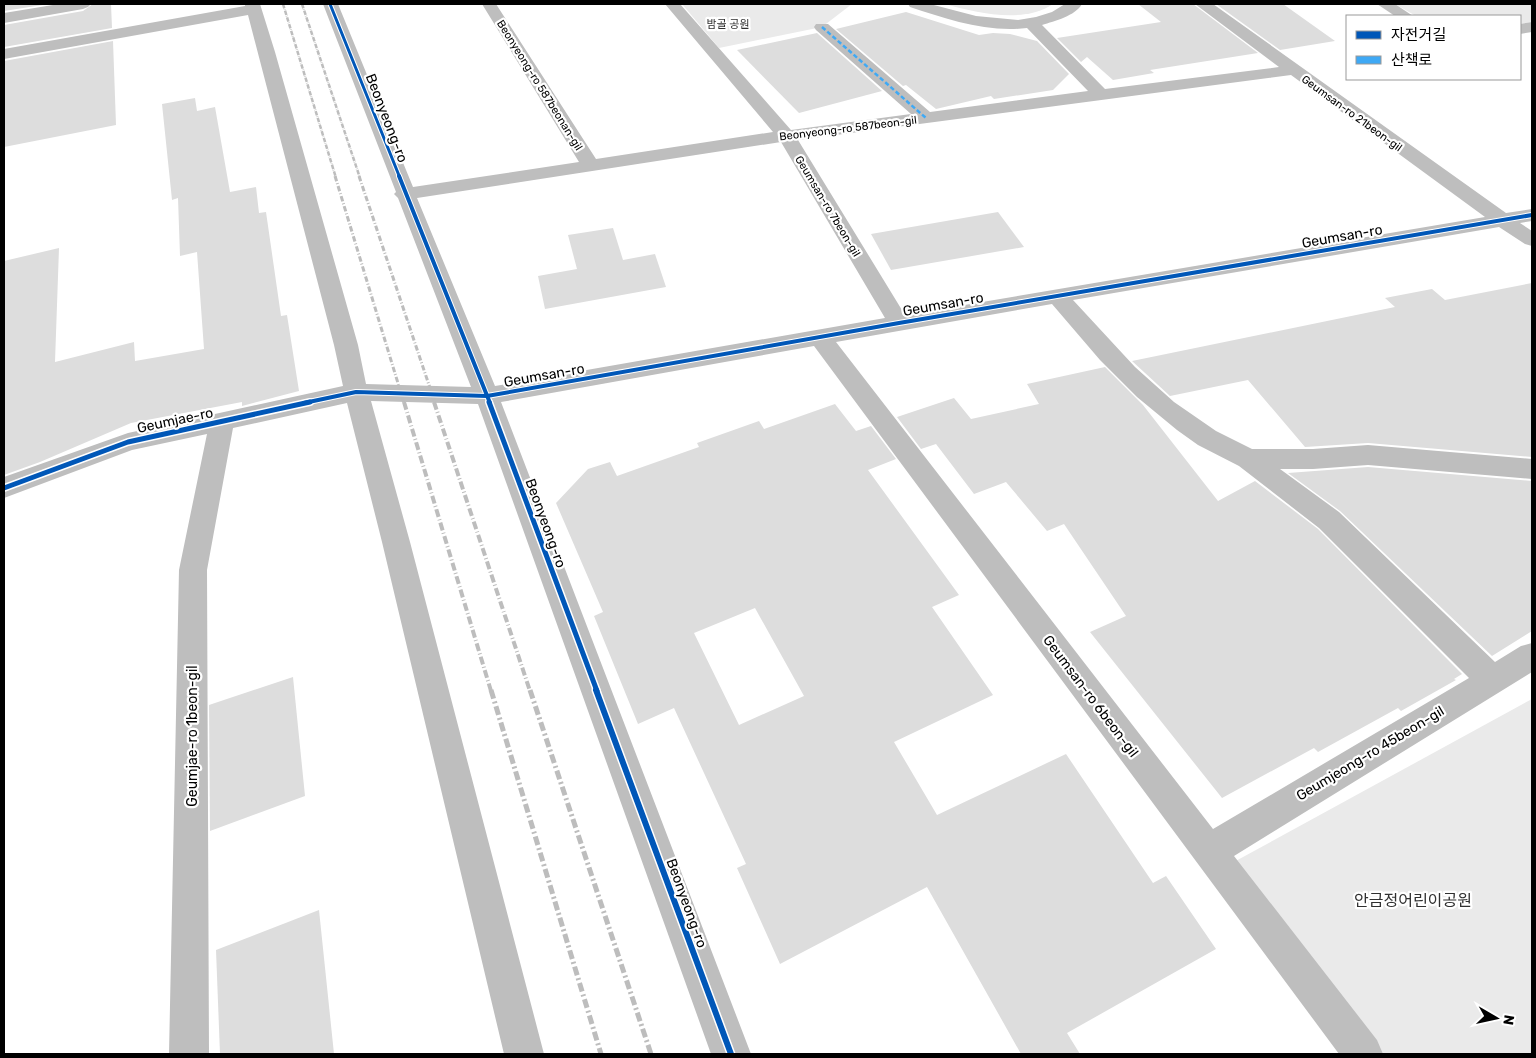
<svg xmlns="http://www.w3.org/2000/svg" width="1536" height="1058" font-family="Rubik,'Noto Sans KR',sans-serif">
	<style>
		.green { fill: #eaeaea }
		.building { fill: #ddd; fill-rule: evenodd }
		.lines { fill: none; stroke-linecap: round; stroke-linejoin: round }
		.minor { fill: #bebebe; fill-rule: evenodd }
		.rail-far3 { stroke: #bdbdbd; stroke-width: 2.5; stroke-dasharray: 4.5 1 0.5 1; stroke-linecap: butt }
		.rail-far2 { stroke: #bdbdbd; stroke-width: 3; stroke-dasharray: 5.5 2 1 2; stroke-linecap: butt }
		.rail-far1 { stroke: #bdbdbd; stroke-width: 4; stroke-dasharray: 8 2.5 1 2.5; stroke-linecap: butt }
		.rail { stroke: #bdbdbd; stroke-width: 5; stroke-dasharray: 9 3 2 3; stroke-linecap: butt }
		.quiet { stroke: #3fa9f5; stroke-width: 2.5; stroke-dasharray: 4.5 2.5; stroke-linecap: butt }
		.cycleway-far3-casing { stroke: #fff; stroke-width: 5 }
		.cycleway-far2-casing { stroke: #fff; stroke-width: 6 }
		.cycleway-far1-casing { stroke: #fff; stroke-width: 8 }
		.cycleway-casing { stroke: #fff; stroke-width: 9 }
		.cycleway-far3 { stroke: #0057b8; stroke-width: 3 }
		.cycleway-far2 { stroke: #0057b8; stroke-width: 4 }
		.cycleway-far1 { stroke: #0057b8; stroke-width: 5 }
		.cycleway { stroke: #0057b8; stroke-width: 6 }
		.labels { text-anchor: middle; stroke-width: 4.5; stroke-linejoin: round; paint-order: stroke }
		.far-park-label { font-size: 11px; fill: #303030; stroke: #fff }
		.far-street-label { font-size: 11px; fill: #000; stroke: #fff }
		.street-label { font-size: 14px; fill: #000; stroke: #fff }
		.near-park-label { font-size: 16px; fill: #303030; stroke: #fff }
	</style>
	<rect width="100%" height="100%" fill="#fff"/>
	<g class="green">
		<polygon points="682,4 852,4 822,27 719,48"/>
		<path d="M945,4H1053C1024,24 976,13 945,4Z"/>
		<polygon points="1395,4 1532,4 1532,22 1520,24 1520,16 1416,16"/>
		<polygon points="1532,699 1532,1054 1382,1054 1232,863"/>
	</g>
	<g class="building">
		<polygon points="4,4 49,4 4,11"/>
		<polygon points="93,4 111,4 112,28 4,47 4,25 83,11"/>
		<polygon points="1138,4 1193,4 1258,53 1150,70 1154,73 1113,80 1087,57 1081,62 1057,38 1161,22"/>
		<polygon points="1216,4 1283,4 1335,41 1280,50"/>
		<polygon points="906,12 979,35 993,33 1010,34 1037,41 1069,74 1053,90 994,99 991,96 936,109 906,85 903,86 836,29"/>
		<polygon points="817,33 882,91 799,113 737,50"/>
		<polygon points="113,41 116,125 4,147 4,61"/>
		<polygon points="195,98 197,111 215,107 230,192 256,187 259,213 266,212 281,316 287,315 299,391 242,406 242,402 131,423 40,462 4,475 4,261 59,248 55,362 134,342 135,361 204,349 197,252 180,256 178,198 172,200 162,104"/>
		<polygon points="998,212 1024,247 891,270 871,234"/>
		<polygon points="613,228 623,260 655,254 666,287 545,309 538,276 577,269 568,235"/>
		<polygon points="1532,283 1532,457 1368,443 1305,447 1248,380 1170,396 1132,361 1395,307 1385,298 1432,289 1445,300"/>
		<polygon points="1105,367 1143,405 1218,501 1255,481 1318,529 1462,674 1454,679 1456,680 1401,711 1398,708 1318,752 1314,748 1222,798 1090,632 1126,616 1064,524 1047,531 1006,482 974,494 936,444 921,449 897,417 954,398 971,419 1039,404 1027,384"/>
		<path d="M835,404L856,431L871,426L896,459L868,470L959,595L932,607L993,695L894,742L937,815L1066,754L1153,883L1166,876L1216,949L1067,1033L1080,1054H1021L927,887L780,964L737,868L746,864L674,708L638,724L594,616L603,612L556,503L588,469L610,462L617,476L699,447L697,443L759,421L764,429ZM755,608L804,696L739,725L694,633Z"/>
		<polygon points="1368,467 1532,481 1532,631 1492,656 1340,511 1288,473"/>
		<polygon points="293,677 305,796 210,831 209,705"/>
		<polygon points="319,910 334,1054 220,1054 216,950"/>
	</g>
	<g class="lines">
		<g class="minor">
			<polygon points="59,4 91,4 88,7 83,9 4,23 4,13"/>
			<path d="M245,4H260L275,52L358,345L366,384L471,387L398,198L394,194L396,192L323,4H338L413,187L579,162L482,4H496L596,159L773,132L665,4H680L791,130L911,114L816,30L814,27L816,24H828L930,112L1088,91L1027,28C987,33 947,19 910,7L908,4H930L976,16L1018,20L1036,17L1052,12L1065,4H1082C1075,16 1055,21 1042,25L1105,89L1279,67L1195,4H1213L1506,213L1532,209V221L1520,223L1532,231V246L1525,244L1499,227L1073,300L1135,367L1174,402L1216,431L1252,449H1313L1368,445L1532,459V479L1368,465L1313,469H1280L1339,512L1495,662L1521,646L1532,643V672L1234,856L1377,1040L1383,1054H1339L814,346L501,402L751,1054H711L478,404L371,401L410,542L544,1054H504L382,542L347,403L233,428L207,570L209,1054H169L179,570L207,434L132,450L4,498V477L128,433L343,386L334,345L248,15L4,59V49L245,6ZM1291,75L1485,217L905,315L798,140ZM781,142L885,318L495,386L417,198ZM1052,304L1100,360L1137,397L1177,430L1198,445L1239,466L1319,528L1469,678L1213,829L836,342Z"/>
			<polygon points="1377,4 1395,4 1413,16 1395,16"/>
			<polygon points="1532,22 1532,32 1520,34 1520,24"/>
		</g>
		<g class="rail-far3">
			<polyline points="283,4 336,178"/>
			<polyline points="302,4 360,178"/>
		</g>
		<g class="rail-far2">
			<polyline points="335,176 404,403"/>
			<polyline points="359,176 435,403"/>
		</g>
		<g class="rail-far1">
			<polyline points="404,402 491,691"/>
			<polyline points="434,402 530,691"/>
		</g>
		<g class="rail">
			<polyline points="491,690 601,1054"/>
			<polyline points="530,690 651,1054"/>
		</g>
		<polyline class="quiet" points="822,27 926,118"/>
		<defs>
			<polyline id="cycleway-far3" points="330,4 400,178"/>
			<g id="cycleway-far2">
				<polyline points="399,176 490,403"/>
				<polyline points="304,403 356,392 487,396 899,323 1532,215"/>
			</g>
			<g id="cycleway-far1">
				<polyline points="489,402 597,691"/>
				<polyline points="4,488 128,442 310,402"/>
			</g>
			<polyline id="cycleway" points="596,690 731,1054"/>
		</defs>
		<use href="#cycleway-far3" class="cycleway-far3-casing"/>
		<use href="#cycleway-far2" class="cycleway-far2-casing"/>
		<use href="#cycleway-far1" class="cycleway-far1-casing"/>
		<use href="#cycleway" class="cycleway-casing"/>
		<use href="#cycleway-far3" class="cycleway-far3"/>
		<use href="#cycleway-far2" class="cycleway-far2"/>
		<use href="#cycleway-far1" class="cycleway-far1"/>
		<use href="#cycleway" class="cycleway"/>
	</g>
	<g class="labels">
		<g class="far-park-label">
			<text x="728" y="28">밤골 공원</text>
		</g>
		<g class="far-street-label">
			<text transform="translate(540 85) rotate(58)" y="4">Beonyeong-ro 587beonan-gil</text>
			<text transform="translate(1352 113) rotate(36)" y="4">Geumsan-ro 21beon-gil</text>
			<text transform="translate(848 128) rotate(-7)" y="4">Beonyeong-ro 587beon-gil</text>
			<text transform="translate(828 206) rotate(59)" y="4">Geumsan-ro 7beon-gil</text>
		</g>
		<g class="street-label">
			<text transform="translate(387 118) rotate(69)" y="5">Beonyeong-ro</text>
			<text transform="translate(1342 236) rotate(-10)" y="5">Geumsan-ro</text>
			<text transform="translate(943 304) rotate(-10)" y="5">Geumsan-ro</text>
			<text transform="translate(544 375) rotate(-10)" y="5">Geumsan-ro</text>
			<text transform="translate(175 420) rotate(-12)" y="5">Geumjae-ro</text>
			<text transform="translate(546 523) rotate(70)" y="5">Beonyeong-ro</text>
			<text transform="translate(1091 696) rotate(53)" y="5">Geumsan-ro 6beon-gil</text>
			<text transform="translate(192 736) rotate(-90)" y="5">Geumjae-ro 1beon-gil</text>
			<text transform="translate(1370 753) rotate(-31)" y="5">Geumjeong-ro 45beon-gil</text>
			<text transform="translate(687 903) rotate(70)" y="5">Beonyeong-ro</text>
		</g>
		<g class="near-park-label">
			<text x="1413" y="906">안금정어린이공원</text>
		</g>
	</g>
	<rect width="1536" height="1058" fill="none" stroke="#000000" stroke-width="10"/>
	<rect x="1346" y="15" width="175" height="65" fill="#ffffff" stroke="#999999"/>
	<rect x="1356" y="31" width="25" height="8" fill="#0057b8" stroke="#999999"/>
	<text x="1391" y="40" font-size="15" fill="#000000">자전거길</text>
	<rect x="1356" y="56" width="25" height="8" fill="#3fa9f5" stroke="#999999"/>
	<text x="1391" y="65" font-size="15" fill="#000000">산책로</text>
	<g transform="translate(1496 1018) rotate(99)" stroke="#ffffff" stroke-width="4" paint-order="stroke">
	<path d="M0-4L9 19L0 12L-9 19Z" fill="#000000"/>
	<text y="-8" font-size="14" font-weight="bold" text-anchor="middle" fill="#000000">N</text>
	</g>
</svg>
